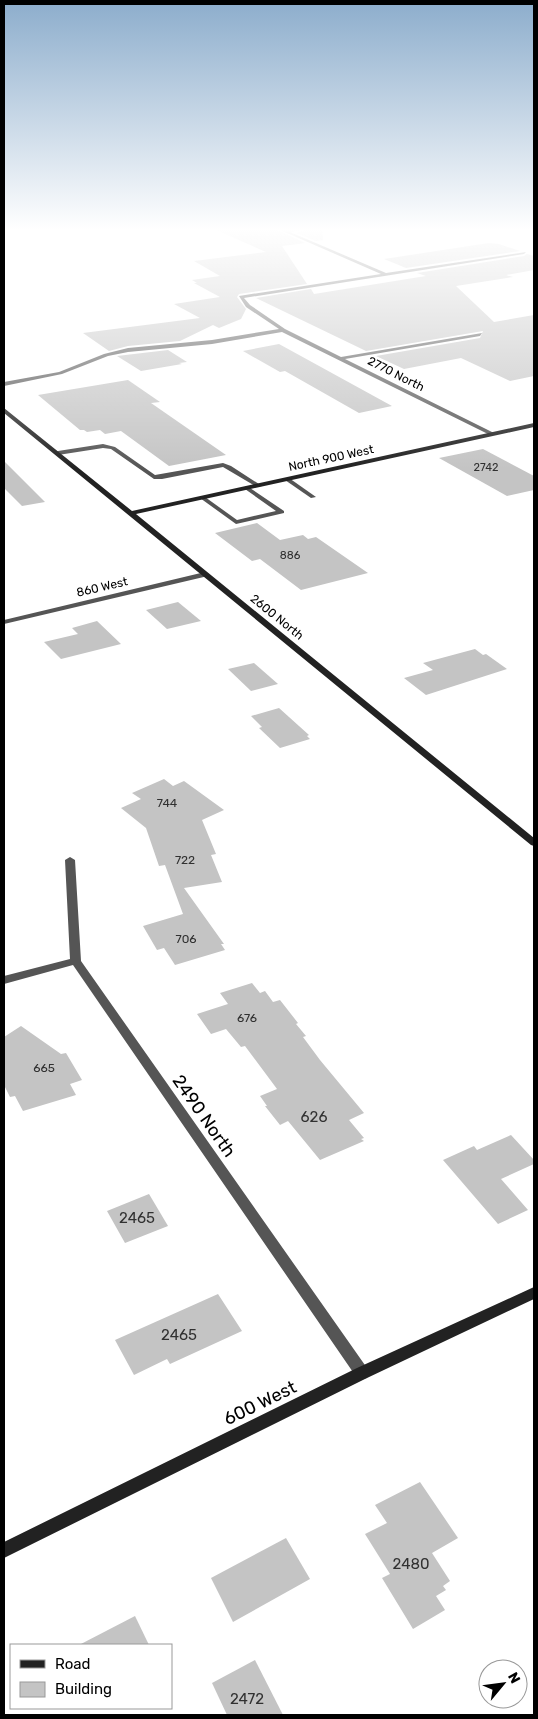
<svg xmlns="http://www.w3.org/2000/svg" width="538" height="1719" font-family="Rubik,sans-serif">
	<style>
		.building { fill: #c4c4c4 }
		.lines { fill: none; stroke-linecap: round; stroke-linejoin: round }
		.lane { fill: #555; fill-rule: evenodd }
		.street { fill: #555; fill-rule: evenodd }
		.secondary { fill: #222; fill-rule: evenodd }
		.labels { text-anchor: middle; stroke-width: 4.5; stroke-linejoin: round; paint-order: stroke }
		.far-number-label { font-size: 11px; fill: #313131 }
		.far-street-label { font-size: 12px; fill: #000; stroke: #fff }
		.number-label { font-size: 12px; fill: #313131 }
		.near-number-label { font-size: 15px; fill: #313131 }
		.near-street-label { font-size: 18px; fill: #000; stroke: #fff }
	</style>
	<rect width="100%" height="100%" fill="#fff"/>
	<g class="building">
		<polygon points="214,229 276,229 305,243 282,246 307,284 239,294 237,297 246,309 241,319 219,328 213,325 180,341 128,346 109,351 83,333 200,318 174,304 220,297 194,283 197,283 192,280 220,276 194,261 266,252"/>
		<polygon points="308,229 322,229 323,240 316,241 296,233"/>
		<polygon points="489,243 499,244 520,251 406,268 384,259"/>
		<polygon points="527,254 534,256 534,270 506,275 513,277 456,286 494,322 534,315 534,376 510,381 461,358 404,369 376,356 480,338 483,331 366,351 256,298 311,289 314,294 426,276 417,273 524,256"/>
		<polygon points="279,344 392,406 359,413 285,371 280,372 243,351"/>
		<polygon points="168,350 187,362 179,363 182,364 141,371 117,356"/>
		<polygon points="128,380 160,402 151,403 226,455 169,466 121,431 105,434 100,430 87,432 84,430 80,430 38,395"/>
		<polygon points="483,449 534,476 534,490 507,496 439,458"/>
		<polygon points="4,461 45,502 22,506 4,488"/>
		<polygon points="257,523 280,540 303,535 308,539 316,537 368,573 301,590 260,559 252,561 215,533"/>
		<polygon points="178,602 201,621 167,629 146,610"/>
		<polygon points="97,621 121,644 61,659 44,642 78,634 72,628"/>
		<polygon points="475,649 483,655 486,654 507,669 426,695 404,678 433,670 423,663"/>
		<polygon points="254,663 278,684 251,691 228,669"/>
		<polygon points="279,708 309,735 307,736 310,739 280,748 259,728 262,727 251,716"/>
		<polygon points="164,779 173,786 184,781 224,810 202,820 216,854 211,855 222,882 184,888 224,944 221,944 225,950 175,965 164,948 157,950 143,926 183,914 165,865 159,866 146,828 121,808 141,799 132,793"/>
		<polygon points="252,983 260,993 265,991 273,1002 280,1000 298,1023 296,1024 306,1036 303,1037 320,1060 364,1113 349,1120 364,1138 361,1139 364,1141 320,1160 288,1121 280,1125 265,1106 267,1106 260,1096 277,1089 245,1046 241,1047 226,1029 211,1034 197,1014 228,1004 220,993"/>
		<polygon points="21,1026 61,1054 66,1053 82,1080 70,1084 76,1095 23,1111 15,1096 10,1097 4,1085 4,1037"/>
		<polygon points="511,1135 534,1160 534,1164 501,1179 528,1210 498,1224 443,1160 474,1146 477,1150"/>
		<polygon points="149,1194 168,1226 125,1243 107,1211"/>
		<polygon points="218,1294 242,1331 170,1364 167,1359 134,1375 115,1340"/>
		<polygon points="420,1482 458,1538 432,1553 450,1581 443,1586 446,1590 436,1596 445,1610 413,1629 382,1578 390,1574 365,1534 387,1523 375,1505"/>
		<polygon points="286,1538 310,1579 233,1622 211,1578"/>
		<polygon points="135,1616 149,1645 79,1645"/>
		<polygon points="255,1660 283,1715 227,1715 212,1683"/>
	</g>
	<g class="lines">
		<g class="lane">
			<polygon points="103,444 115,447 155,475 223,463 231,466 262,486 257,487 223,467 162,479 154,479 111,449 103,448 58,455 55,453 58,451"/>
			<polygon points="285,478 289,478 316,497 311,498 285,480"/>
			<polygon points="247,486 284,511 284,513 236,524 200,498 205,497 237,520 276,511 245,489 245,487"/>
		</g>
		<g class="street">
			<polygon points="278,229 306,229 290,232 386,273 526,252 524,254 244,298 250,305 285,329 341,357 482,333 480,336 345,359 494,433 494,435 490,435 282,332 212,344 128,352 108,356 62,374 4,386 4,382 59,372 104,354 128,348 212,340 279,329 246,307 239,296 381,274"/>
			<polygon points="205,572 209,574 208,576 4,624 4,620"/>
			<polygon points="70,857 75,860 81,961 367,1368 369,1373 367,1378 362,1379 357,1378 73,965 4,984 4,976 70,959 65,860"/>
		</g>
		<g class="secondary">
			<polygon points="4,408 132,511 534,423 534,427 136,514 534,838 534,846 531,845 4,413"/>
			<polygon points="534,1287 534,1299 367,1378 4,1558 4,1542 357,1368"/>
		</g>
	</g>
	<linearGradient id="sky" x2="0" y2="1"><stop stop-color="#8cadcc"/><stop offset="0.49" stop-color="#fff"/><stop offset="1" stop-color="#fff" stop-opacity="0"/></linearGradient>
	<rect width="538" height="469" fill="url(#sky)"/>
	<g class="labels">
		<g class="far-number-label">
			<text x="486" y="471">2742</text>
			<text x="290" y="559">886</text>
		</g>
		<g class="far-street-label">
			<text transform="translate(396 374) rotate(27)" y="4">2770 North</text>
			<text transform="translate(331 458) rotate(-12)" y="4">North 900 West</text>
			<text transform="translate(102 587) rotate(-13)" y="4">860 West</text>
			<text transform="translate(277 617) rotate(39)" y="4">2600 North</text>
		</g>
		<g class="number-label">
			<text x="167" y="807">744</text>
			<text x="185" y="864">722</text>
			<text x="186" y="943">706</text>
			<text x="247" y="1022">676</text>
			<text x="44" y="1072">665</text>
		</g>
		<g class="near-number-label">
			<text x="314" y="1122">626</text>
			<text x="137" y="1223">2465</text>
			<text x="179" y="1340">2465</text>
			<text x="411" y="1569">2480</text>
			<text x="247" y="1704">2472</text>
		</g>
		<g class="near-street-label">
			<text transform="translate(204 1116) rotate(55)" y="6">2490 North</text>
			<text transform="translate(260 1403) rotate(-26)" y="6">600 West</text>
		</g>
	</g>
	<rect width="538" height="1719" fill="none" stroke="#000000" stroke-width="10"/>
	<rect x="10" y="1644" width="162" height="65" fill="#ffffff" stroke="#999999"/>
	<rect x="20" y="1660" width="25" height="8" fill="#222222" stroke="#999999"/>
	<text x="55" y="1669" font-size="15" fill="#000000">Road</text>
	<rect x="20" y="1682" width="25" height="15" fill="#c4c4c4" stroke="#999999"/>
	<text x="55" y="1694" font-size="15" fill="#000000">Building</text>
	<g transform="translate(503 1684) rotate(61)"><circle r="24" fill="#ffffff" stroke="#999999"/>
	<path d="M0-4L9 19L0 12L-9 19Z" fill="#000000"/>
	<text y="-8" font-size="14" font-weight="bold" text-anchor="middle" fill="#000000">N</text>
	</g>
</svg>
